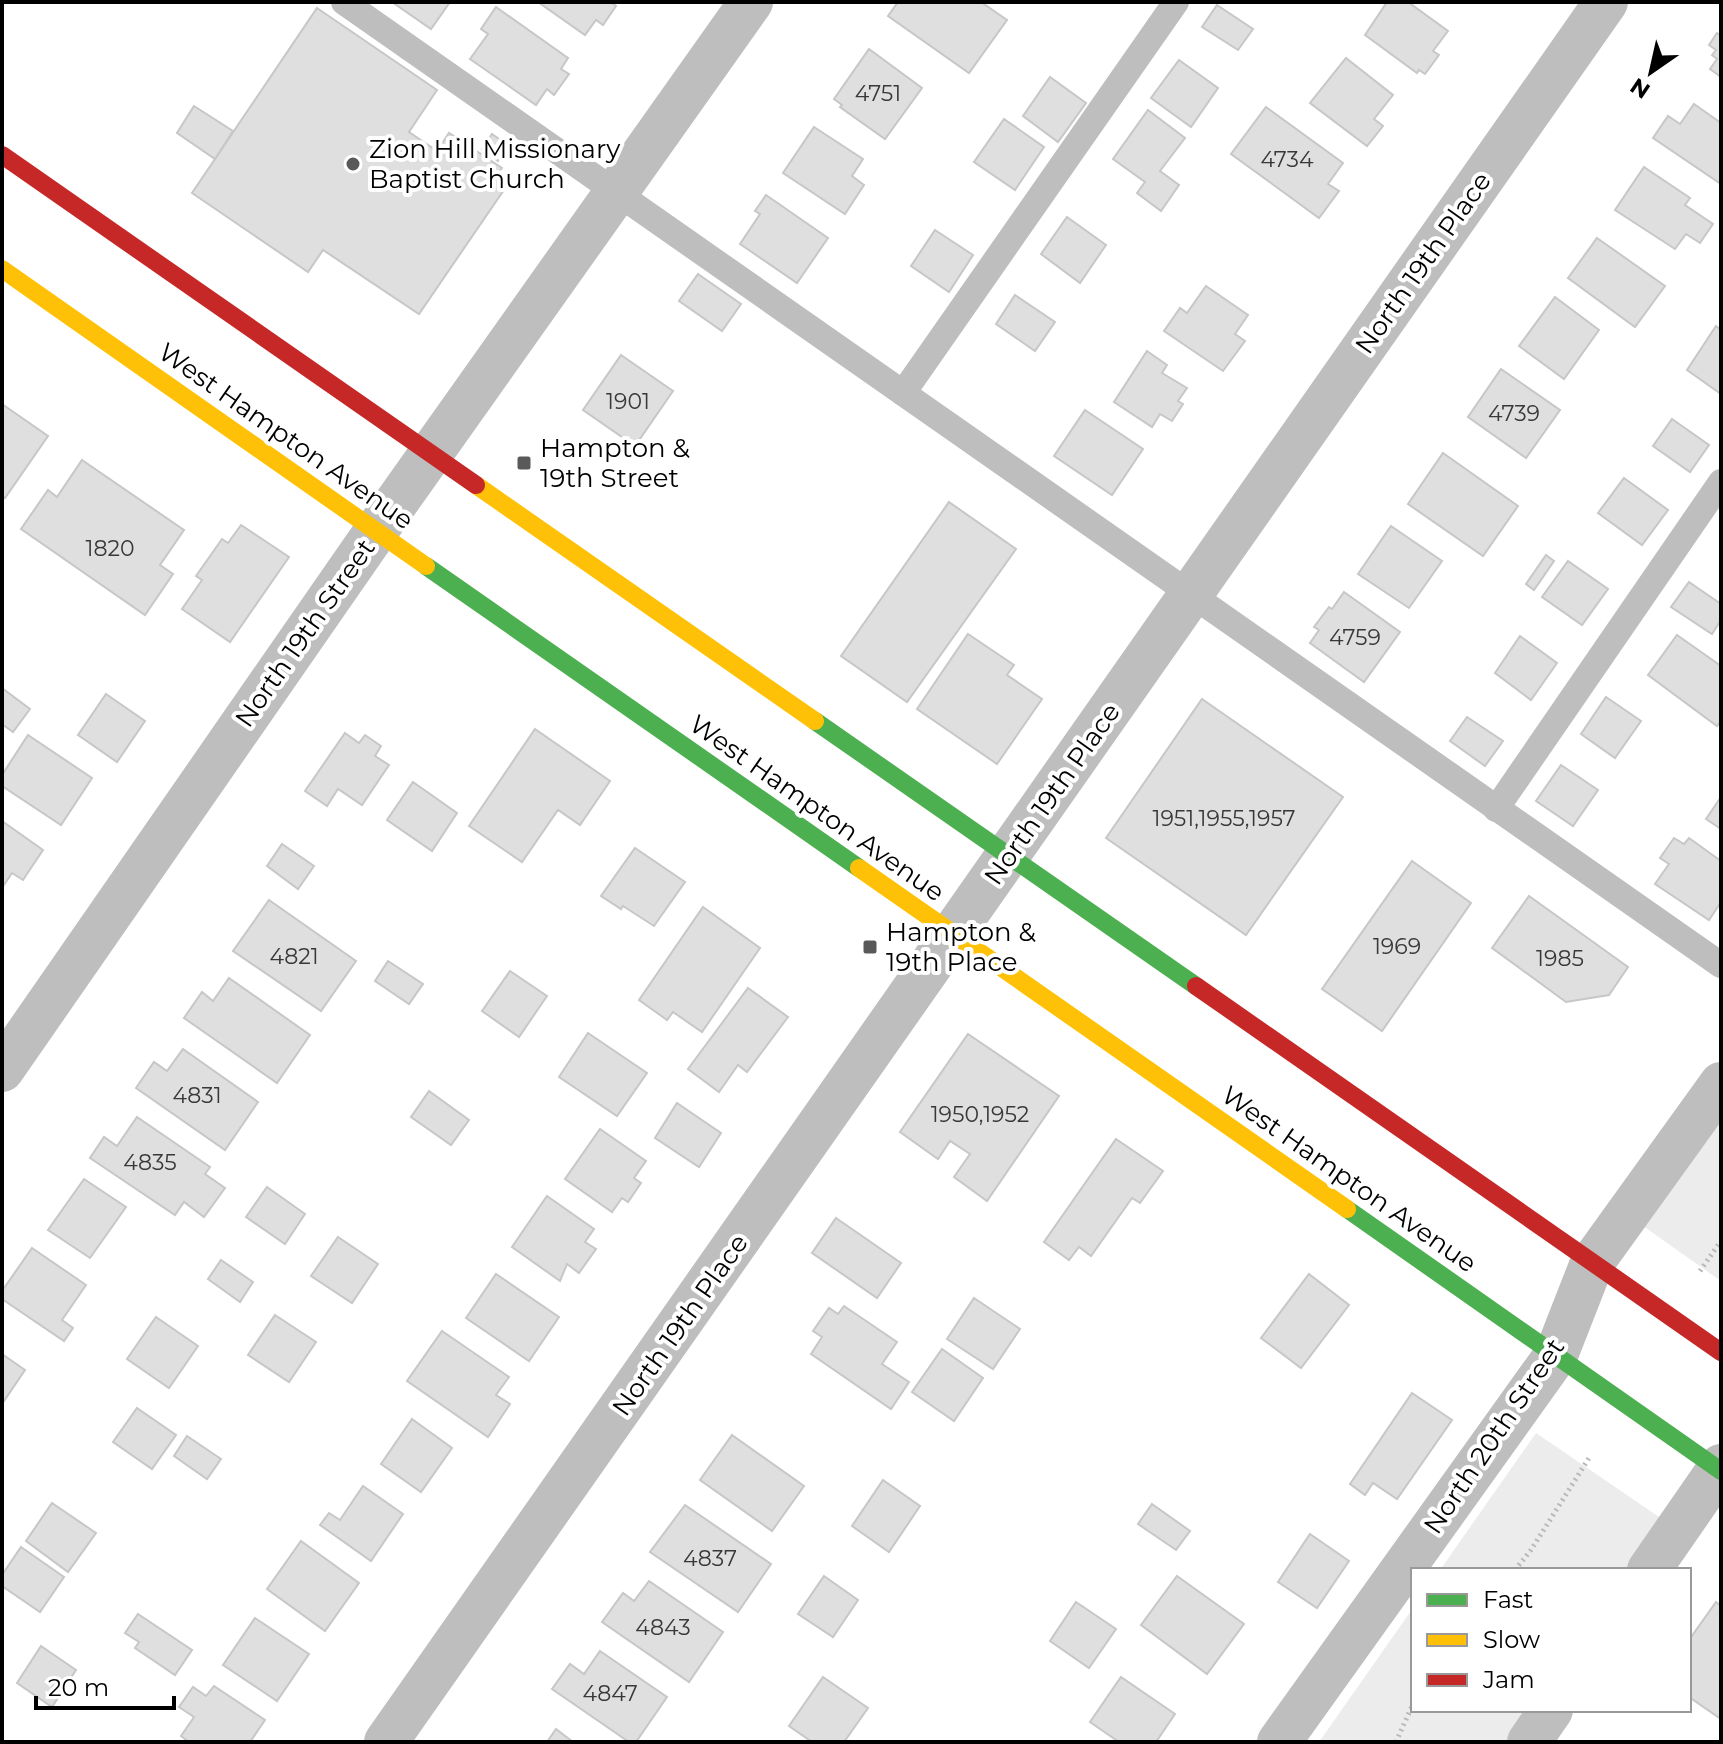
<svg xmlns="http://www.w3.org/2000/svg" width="1723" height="1744" font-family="Montserrat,sans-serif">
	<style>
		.green { fill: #ececec }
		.building { fill: #dfdfdf; stroke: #c7c7c7; stroke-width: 2 }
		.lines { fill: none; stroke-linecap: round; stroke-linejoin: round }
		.path { stroke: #b9b9b9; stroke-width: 5; stroke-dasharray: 2 4; stroke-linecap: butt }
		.lane { stroke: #bebebe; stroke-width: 26 }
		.street { stroke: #bebebe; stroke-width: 44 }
		.fast { stroke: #4caf50; stroke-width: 18 }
		.slow { stroke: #ffc107; stroke-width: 18 }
		.jam { stroke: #c62828; stroke-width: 18 }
		.poi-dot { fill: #595959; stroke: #fff; stroke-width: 3 }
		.labels { text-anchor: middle; stroke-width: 8; stroke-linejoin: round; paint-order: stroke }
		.number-label { font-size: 22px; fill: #383838 }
		.poi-label { font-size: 26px; fill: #000; stroke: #fff; text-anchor: start }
		.street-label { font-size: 26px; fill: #000; stroke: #fff }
	</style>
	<rect width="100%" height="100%" fill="#fff"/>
	<g class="green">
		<polygon points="1721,1115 1721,1281 1643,1226"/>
		<polygon points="1536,1433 1662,1519 1626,1570 1440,1570"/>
		<polygon points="1413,1608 1413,1710 1527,1710 1505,1742 1319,1742"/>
	</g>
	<g class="building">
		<polygon points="392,2 450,2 431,29"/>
		<polygon points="538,2 610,2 616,6 603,25 596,20 585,35"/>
		<polygon points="898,2 981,2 1007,20 969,73 888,16"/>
		<polygon points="1387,2 1408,2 1448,31 1433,51 1439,55 1425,74 1419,70 1417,73 1365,35"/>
		<polygon points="1217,5 1253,29 1238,50 1202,27"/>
		<polygon points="496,7 568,58 561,69 569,74 554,95 547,89 536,105 470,59 488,34 481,29"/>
		<polygon points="317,8 437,90 409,132 437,151 449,133 502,168 496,176 508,184 419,314 323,250 308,272 192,193"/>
		<polygon points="1717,33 1721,36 1721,77 1710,69 1717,59 1712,55 1716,50 1709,45"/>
		<polygon points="869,49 922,88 885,139 840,107 842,105 834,99"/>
		<polygon points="1346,58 1393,95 1374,119 1383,126 1367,146 1310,103"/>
		<polygon points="1179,60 1218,88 1191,127 1151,98"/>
		<polygon points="1050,77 1086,103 1058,142 1023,116"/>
		<polygon points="1694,104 1721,123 1721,184 1653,138 1668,116 1680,124"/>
		<polygon points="194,106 233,131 215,159 177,133"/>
		<polygon points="1266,107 1343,163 1328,184 1339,191 1319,218 1231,154"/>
		<polygon points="1148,110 1185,138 1160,171 1179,185 1161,211 1137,193 1145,182 1113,159"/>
		<polygon points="1004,119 1044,147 1015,190 974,162"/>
		<polygon points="814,127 863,159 852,176 864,185 845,214 783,173"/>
		<polygon points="492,134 509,146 498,161 482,149"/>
		<polygon points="1644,167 1690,198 1685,205 1713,224 1700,243 1686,234 1675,249 1615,210"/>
		<polygon points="766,195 828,238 797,283 740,244 760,214 755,211"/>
		<polygon points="1067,217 1106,245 1080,283 1041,254"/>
		<polygon points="935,230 973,255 949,292 911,266"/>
		<polygon points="1597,238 1665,286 1635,327 1568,278"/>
		<polygon points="698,274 741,304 722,331 679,301"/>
		<polygon points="1206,286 1248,315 1235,334 1245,341 1223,371 1164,331 1180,308 1187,313"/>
		<polygon points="1015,295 1055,322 1035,351 996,324"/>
		<polygon points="1555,297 1599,330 1564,379 1519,346"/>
		<polygon points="1716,326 1721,330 1721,394 1687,370"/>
		<polygon points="1147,351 1167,365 1162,373 1187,388 1178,401 1183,404 1172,421 1160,414 1152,427 1114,402"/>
		<polygon points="621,355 673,391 635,446 583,410"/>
		<polygon points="1501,369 1560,410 1526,458 1468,417"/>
		<polygon points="2,404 48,436 5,498 2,496"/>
		<polygon points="1085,410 1143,449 1112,495 1054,456"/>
		<polygon points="1672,419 1709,445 1690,472 1653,446"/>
		<polygon points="1443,453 1518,506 1483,556 1408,504"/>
		<polygon points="82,460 184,530 160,565 173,574 145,615 21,529 48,490 57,497"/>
		<polygon points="1624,478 1668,510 1642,545 1598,513"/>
		<polygon points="949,502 1016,549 907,702 841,656"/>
		<polygon points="241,525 289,557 230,642 182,609 202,580 196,576 222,539 228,543"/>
		<polygon points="1391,526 1442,561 1409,608 1358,574"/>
		<polygon points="1546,555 1554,561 1534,590 1526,584"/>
		<polygon points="1568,561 1608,589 1582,625 1542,597"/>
		<polygon points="1689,582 1721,604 1721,620 1712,634 1671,607"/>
		<polygon points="1344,592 1400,632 1364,682 1310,643 1319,630 1314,627 1329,607 1332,609"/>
		<polygon points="968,634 1014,665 1007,675 1042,699 997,764 917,709"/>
		<polygon points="1677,635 1721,666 1721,721 1717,726 1648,675"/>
		<polygon points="1520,636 1557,663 1531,700 1495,673"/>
		<polygon points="2,688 30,709 13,732 2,724"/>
		<polygon points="106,694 145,721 117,762 78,735"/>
		<polygon points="1606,697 1641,721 1615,758 1581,734"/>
		<polygon points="1202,699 1343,797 1246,935 1106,838"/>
		<polygon points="1467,717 1503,741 1485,766 1450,741"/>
		<polygon points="535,729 610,781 580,825 558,810 522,862 469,826"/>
		<polygon points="345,733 359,743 365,735 381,746 375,756 389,765 362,805 338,789 327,806 305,791"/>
		<polygon points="28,735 92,778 61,825 2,786 2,775"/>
		<polygon points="1561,765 1598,790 1573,826 1536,801"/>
		<polygon points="413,782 457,813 432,851 387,820"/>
		<polygon points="1721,797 1721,829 1706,819"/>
		<polygon points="2,821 43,850 23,880 12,873 2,888"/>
		<polygon points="1674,838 1684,844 1689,838 1721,861 1721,902 1709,920 1655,884 1669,864 1660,858"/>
		<polygon points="282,844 314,866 298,889 267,866"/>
		<polygon points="635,848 685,882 654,926 623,906 621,909 601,896"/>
		<polygon points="1412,861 1471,903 1382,1031 1322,989"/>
		<polygon points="1529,896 1628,967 1609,995 1566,1002 1492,948"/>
		<polygon points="269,900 356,961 321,1011 233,951"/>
		<polygon points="703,907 760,948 702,1032 673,1012 667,1020 639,1000"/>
		<polygon points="388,961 423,984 409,1004 375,981"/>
		<polygon points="510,971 547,996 519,1037 482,1011"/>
		<polygon points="229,978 310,1035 277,1083 184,1018 202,992 213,1001"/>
		<polygon points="748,988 788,1017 747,1072 738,1065 719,1092 688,1069"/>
		<polygon points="588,1033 647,1073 617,1116 559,1077"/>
		<polygon points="968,1034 1059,1096 987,1201 954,1177 970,1154 950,1141 938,1159 900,1132"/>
		<polygon points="183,1049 258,1102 225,1150 136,1088 154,1062 167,1071"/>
		<polygon points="429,1091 469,1120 451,1145 411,1117"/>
		<polygon points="677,1103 721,1133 699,1167 655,1138"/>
		<polygon points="137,1117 210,1167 205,1174 225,1188 204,1217 184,1202 175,1215 90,1158 104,1137 117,1146"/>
		<polygon points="600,1129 646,1161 634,1178 641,1183 628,1202 622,1198 612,1212 565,1179"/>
		<polygon points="1116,1139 1163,1171 1140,1203 1132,1198 1091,1256 1079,1247 1069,1260 1044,1242"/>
		<polygon points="84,1179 126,1207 90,1258 48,1230"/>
		<polygon points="267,1187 305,1214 285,1244 246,1217"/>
		<polygon points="547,1196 594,1229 585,1242 596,1249 579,1273 567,1264 560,1281 512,1247"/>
		<polygon points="836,1218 901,1263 877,1298 812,1253"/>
		<polygon points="338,1237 378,1264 352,1303 311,1276"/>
		<polygon points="32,1248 86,1285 62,1320 73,1328 64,1341 2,1299 2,1291"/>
		<polygon points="221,1260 253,1282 240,1302 208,1279"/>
		<polygon points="496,1274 559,1317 529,1361 466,1318"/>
		<polygon points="1309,1274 1349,1305 1301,1368 1261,1338"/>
		<polygon points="974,1298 1020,1329 993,1369 947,1339"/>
		<polygon points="844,1306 897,1342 882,1364 909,1382 891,1409 811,1354 822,1337 813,1331 829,1308 838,1314"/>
		<polygon points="275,1315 316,1342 289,1382 248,1355"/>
		<polygon points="156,1317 198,1346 169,1388 127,1359"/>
		<polygon points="442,1331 509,1377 496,1395 510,1404 488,1437 407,1381"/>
		<polygon points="942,1349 983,1378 954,1421 912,1392"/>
		<polygon points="2,1354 25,1370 2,1404"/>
		<polygon points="1412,1393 1452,1420 1397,1499 1373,1483 1365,1495 1350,1484"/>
		<polygon points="137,1408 176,1435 152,1469 113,1442"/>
		<polygon points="412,1419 452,1448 421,1492 381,1464"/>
		<polygon points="732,1435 804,1486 772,1531 700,1480"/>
		<polygon points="187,1436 221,1459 207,1479 174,1456"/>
		<polygon points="883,1480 920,1506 889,1552 852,1526"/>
		<polygon points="363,1486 403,1514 371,1561 320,1525 329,1513 340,1520"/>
		<polygon points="52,1503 96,1533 68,1572 26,1541"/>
		<polygon points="1152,1504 1190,1531 1176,1550 1138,1524"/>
		<polygon points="685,1505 771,1564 738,1612 650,1552"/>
		<polygon points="1310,1534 1349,1561 1317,1608 1278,1582"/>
		<polygon points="301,1541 359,1583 325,1631 267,1589"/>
		<polygon points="21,1547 64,1577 40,1612 2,1586 2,1575"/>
		<polygon points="824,1576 858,1600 833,1637 798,1614"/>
		<polygon points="1177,1576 1244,1624 1207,1674 1141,1625"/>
		<polygon points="649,1581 723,1632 689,1682 602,1622 623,1593 634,1601"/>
		<polygon points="1076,1602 1116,1629 1089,1668 1050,1641"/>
		<polygon points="1716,1602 1721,1606 1721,1719 1689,1697 1689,1640"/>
		<polygon points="138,1614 192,1650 175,1675 135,1648 139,1642 125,1633"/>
		<polygon points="255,1618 309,1654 277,1701 223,1665"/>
		<polygon points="41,1646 76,1670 52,1707 17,1683"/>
		<polygon points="600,1651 667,1697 636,1742 629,1742 552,1689 570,1664 584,1674"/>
		<polygon points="823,1677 868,1708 844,1742 812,1742 789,1726"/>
		<polygon points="1121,1677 1175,1714 1156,1742 1119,1742 1090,1722"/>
		<polygon points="214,1686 265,1720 250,1742 189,1742 181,1736 194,1717 179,1707 193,1687 206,1696"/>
		<polygon points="556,1729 573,1742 547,1742"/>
	</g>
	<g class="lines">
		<g class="path">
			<polyline points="1700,1271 1721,1241"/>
			<polyline points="1515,1570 1531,1550 1589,1458"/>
			<polyline points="1396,1742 1413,1704"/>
		</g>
		<g class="lane">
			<polyline points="344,2 1721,965"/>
			<polyline points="903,393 1176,2"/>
			<polyline points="1496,809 1721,482"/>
		</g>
		<g class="street">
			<polyline points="2,1070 376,531 751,2"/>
			<polyline points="1649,1570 1721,1466"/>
			<polyline points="386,1742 1606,2"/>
			<polyline points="1279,1742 1556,1355 1592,1263 1721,1084"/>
			<polyline points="1529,1742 1551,1710"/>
		</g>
		<g class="fast">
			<polyline points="426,566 859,868"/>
			<polyline points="815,721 1196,986"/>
			<polyline points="1347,1209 1721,1471"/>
		</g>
		<g class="slow">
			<polyline points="2,269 426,566"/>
			<polyline points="476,485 815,721"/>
			<polyline points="859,868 1347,1209"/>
		</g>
		<g class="jam">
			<polyline points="2,155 476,485"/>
			<polyline points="1196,986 1721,1352"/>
		</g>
	</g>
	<g class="poi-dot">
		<circle cx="353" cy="164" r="8"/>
		<rect x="516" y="455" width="16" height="16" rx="4"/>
		<rect x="862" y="939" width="16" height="16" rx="4"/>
	</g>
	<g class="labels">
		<g class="number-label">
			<text x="878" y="101">4751</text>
			<text x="1287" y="167">4734</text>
			<text x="628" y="409">1901</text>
			<text x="1514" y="421">4739</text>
			<text x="110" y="556">1820</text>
			<text x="1355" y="645">4759</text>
			<text x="1224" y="826">1951,1955,1957</text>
			<text x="1397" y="954">1969</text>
			<text x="294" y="964">4821</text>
			<text x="1560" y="966">1985</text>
			<text x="197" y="1103">4831</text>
			<text x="980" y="1122">1950,1952</text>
			<text x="150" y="1170">4835</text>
			<text x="710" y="1566">4837</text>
			<text x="663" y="1635">4843</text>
			<text x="610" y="1701">4847</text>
		</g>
		<g class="poi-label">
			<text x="369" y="158">Zion Hill Missionary<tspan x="369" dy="30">Baptist Church</tspan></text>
			<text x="540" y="457">Hampton &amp;<tspan x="540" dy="30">19th Street</tspan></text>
			<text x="886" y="941">Hampton &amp;<tspan x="886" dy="30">19th Place</tspan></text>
		</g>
		<g class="street-label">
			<text transform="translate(1423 263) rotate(-55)" y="9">North 19th Place</text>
			<text transform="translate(286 436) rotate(35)" y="9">West Hampton Avenue</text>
			<text transform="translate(305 633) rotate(-55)" y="9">North 19th Street</text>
			<text transform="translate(1052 794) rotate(-55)" y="9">North 19th Place</text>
			<text transform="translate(817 808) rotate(35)" y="9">West Hampton Avenue</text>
			<text transform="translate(1349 1179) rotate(35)" y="9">West Hampton Avenue</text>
			<text transform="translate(680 1325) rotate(-55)" y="9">North 19th Place</text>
			<text transform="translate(1494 1436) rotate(-56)" y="9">North 20th Street</text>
		</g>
	</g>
	<rect width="1723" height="1744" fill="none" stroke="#000000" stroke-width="8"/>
	<rect x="1411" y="1568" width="280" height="144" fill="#ffffff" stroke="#999999" stroke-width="2"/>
	<rect x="1427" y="1594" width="40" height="12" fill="#4caf50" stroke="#999999" stroke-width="2"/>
	<text x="1483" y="1608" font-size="24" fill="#000000">Fast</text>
	<rect x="1427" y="1634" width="40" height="12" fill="#ffc107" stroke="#999999" stroke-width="2"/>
	<text x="1483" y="1648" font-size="24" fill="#000000">Slow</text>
	<rect x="1427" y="1674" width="40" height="12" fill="#c62828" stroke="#999999" stroke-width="2"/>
	<text x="1483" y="1688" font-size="24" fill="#000000">Jam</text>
	<g transform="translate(1651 72) rotate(214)" stroke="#ffffff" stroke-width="6" paint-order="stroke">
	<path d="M0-6L14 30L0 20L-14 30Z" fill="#000000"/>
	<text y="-12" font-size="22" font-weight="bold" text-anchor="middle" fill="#000000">N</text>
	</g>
	<path d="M36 1696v12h138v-12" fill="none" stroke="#000000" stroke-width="4"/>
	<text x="48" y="1696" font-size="24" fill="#000000" stroke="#ffffff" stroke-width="6" paint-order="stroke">20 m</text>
</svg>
